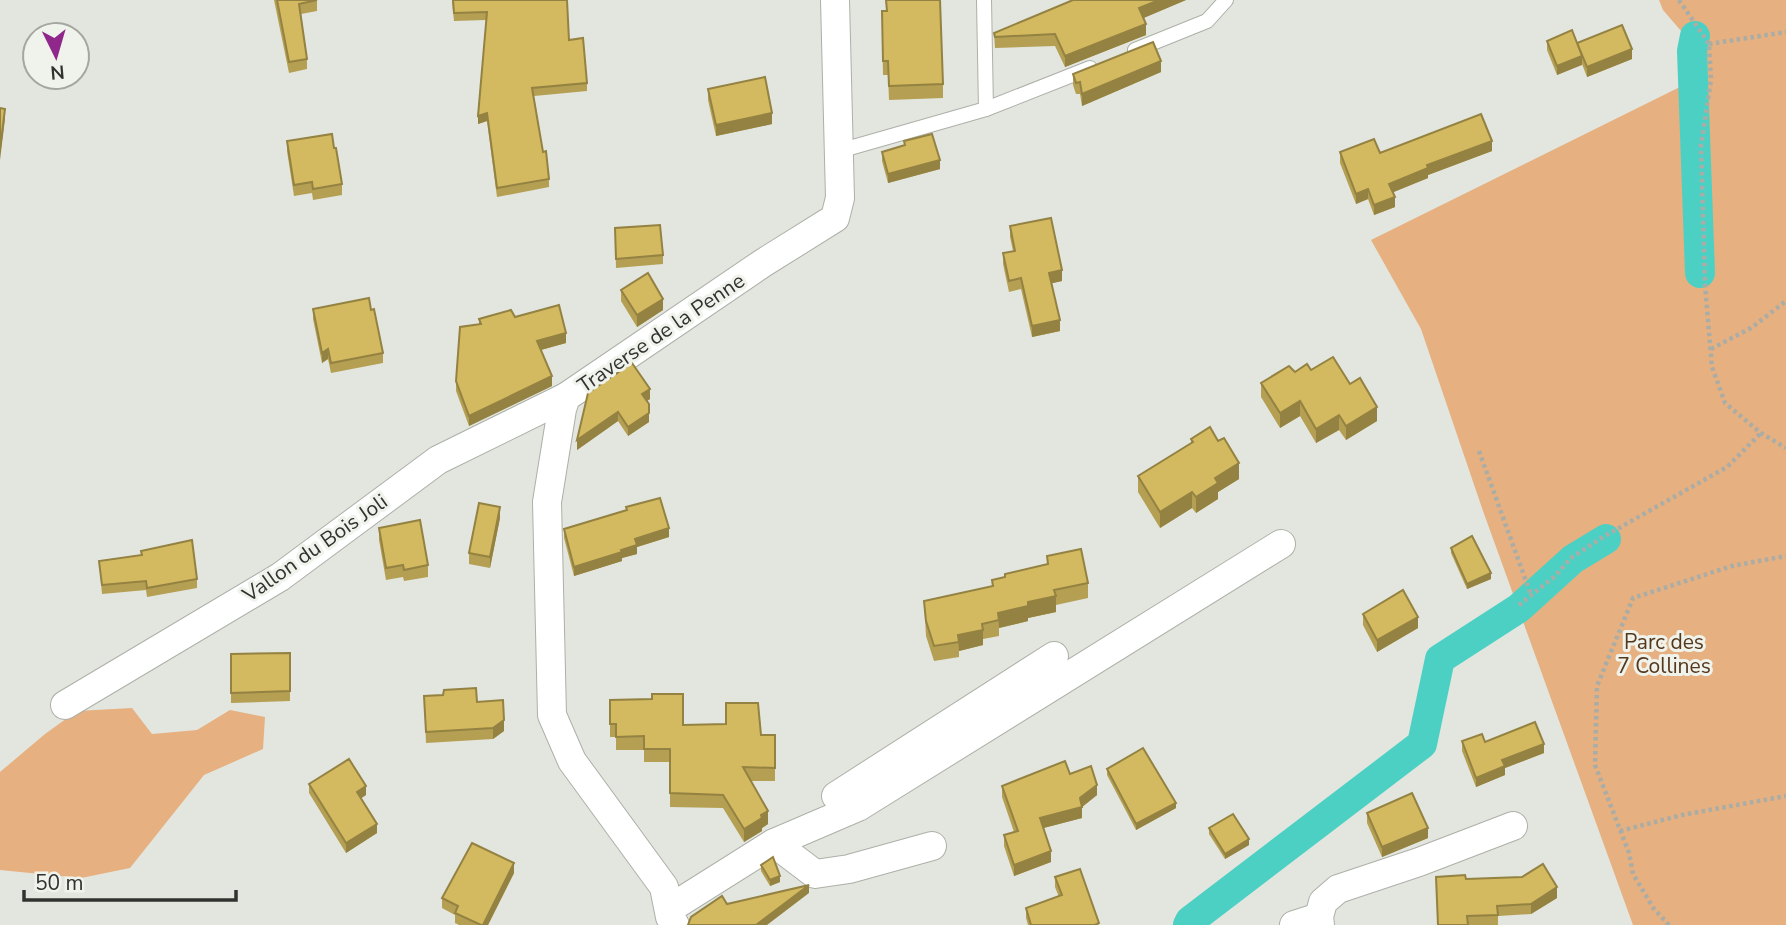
<svg xmlns="http://www.w3.org/2000/svg" width="1786" height="925" font-family="'Nunito Sans',sans-serif">
	<style>
		.green { fill: #e6b080 }
		.lines { fill: none; stroke-linecap: round; stroke-linejoin: round }
		.canal { stroke: #4dd0c4; stroke-width: 30 }
		.lane-casing { stroke: #adb0a8; stroke-width: 16 }
		.street-casing { stroke: #adb0a8; stroke-width: 30 }
		.path { stroke: #aaada6; stroke-width: 4.5; stroke-dasharray: 3.5 3.5; stroke-linecap: butt }
		.lane { stroke: #fff; stroke-width: 14 }
		.street { stroke: #fff; stroke-width: 28 }
		.wall { fill: #b59f52 }
		.shaded-wall { fill: #948242 }
		.building { fill: #d3b95f; stroke: #948242; stroke-width: 2 }
		.labels { text-anchor: middle; stroke-width: 6; stroke-linejoin: round; paint-order: stroke }
		.street-label { font-size: 21px; fill: #323330; stroke: #f0f3eb }
		.park-label { font-size: 21px; fill: #54371c; stroke: #f0f3eb }
	</style>
	<rect width="100%" height="100%" fill="#e2e6de"/>
	<g class="green">
		<polygon points="1659,0 1786,0 1786,925 1633,925 1483,511 1421,329 1371,240 1692,81 1700,53 1663,10"/>
		<polygon points="132,708 152,734 197,730 230,710 265,717 263,749 204,775 130,868 81,878 0,870 0,772 45,734 77,711"/>
	</g>
	<g class="lines">
		<g class="canal">
			<polyline points="1695,36 1692,51 1700,273"/>
			<polyline points="1188,925 1190,921 1422,744 1440,659 1519,608 1573,559 1606,539"/>
		</g>
		<defs>
			<g id="lane">
				<polyline points="984,0 986,109"/>
				<polyline points="1135,50 1207,21 1226,0"/>
				<polyline points="839,151 986,109 1090,68"/>
			</g>
			<g id="street">
				<polyline points="65,705 280,577 438,460 566,397"/>
				<polyline points="836,796 1054,656"/>
				<polyline points="774,843 815,874 849,869 932,846"/>
				<polyline points="669,909 774,843 858,807 1281,544"/>
				<polyline points="675,925 670,917 664,887 572,761 552,715 547,502 562,409 566,397 763,263 835,218 840,198 835,0"/>
				<polyline points="1294,925 1319,917"/>
				<polyline points="1320,925 1319,917 1323,902 1338,889 1419,862 1513,826"/>
			</g>
		</defs>
		<use href="#lane" class="lane-casing"/>
		<use href="#street" class="street-casing"/>
		<g class="path">
			<polyline points="1679,0 1709,44 1711,80 1701,145 1705,285 1712,367 1725,403 1761,433 1786,448"/>
			<polyline points="1709,44 1786,32"/>
			<polyline points="1711,349 1751,328 1786,301"/>
			<polyline points="1479,451 1531,595"/>
			<polyline points="1519,605 1554,577 1571,558 1603,537 1727,467 1761,433"/>
			<polyline points="1620,831 1682,815 1786,796"/>
			<polyline points="1669,925 1654,909 1633,874 1629,853 1595,765 1597,686 1633,598 1732,566 1786,556"/>
		</g>
		<use href="#lane" class="lane"/>
		<use href="#street" class="street"/>
	</g>
	<g class="wall">
		<polygon points="274,0 317,0 317,11 301,14 307,59 307,69 289,73"/>
		<polygon points="452,0 567,0 569,40 587,83 587,91 534,96 543,152 549,179 549,187 497,197 487,121 478,124 486,20 454,21"/>
		<polygon points="1073,0 1186,0 1143,18 1146,35 1065,67 1055,46 995,48 994,33"/>
		<polygon points="882,26 943,84 943,98 889,100 888,75 883,75"/>
		<polygon points="1547,41 1577,43 1632,59 1587,77 1582,64 1557,75 1547,50"/>
		<polygon points="1161,72 1082,106 1080,94 1076,94 1073,85 1073,74"/>
		<polygon points="708,89 772,124 716,136 708,100"/>
		<polygon points="287,141 342,184 342,195 313,200 312,193 294,196 287,151"/>
		<polygon points="904,141 940,169 888,183 882,161 882,152 904,145"/>
		<polygon points="1492,151 1428,175 1428,178 1393,192 1395,207 1374,215 1368,199 1356,204 1340,163 1340,152"/>
		<polygon points="1010,226 1062,281 1052,283 1060,331 1032,337 1021,289 1009,292 1003,264 1003,253 1013,251 1010,237"/>
		<polygon points="615,228 663,255 663,264 616,268"/>
		<polygon points="621,290 663,310 637,327 621,301"/>
		<polygon points="313,309 371,310 383,353 383,363 331,373 328,359 322,363 313,319"/>
		<polygon points="515,317 566,343 541,350 552,386 469,426 456,391 456,381 479,325 479,319"/>
		<polygon points="1311,370 1350,384 1377,421 1346,440 1339,430 1316,443 1300,416 1280,428 1261,397 1261,383 1295,372"/>
		<polygon points="588,393 650,399 647,401 649,422 628,436 618,421 577,450"/>
		<polygon points="1191,439 1239,479 1218,492 1218,499 1196,513 1192,508 1160,528 1138,492 1138,476 1191,444"/>
		<polygon points="626,507 669,537 637,547 637,554 622,558 622,561 574,576 564,538 564,529 626,510"/>
		<polygon points="500,518 490,568 469,564 469,553"/>
		<polygon points="379,528 428,565 428,577 404,581 403,577 386,580 379,540"/>
		<polygon points="1451,548 1491,579 1467,589 1451,553"/>
		<polygon points="141,551 197,579 197,588 147,597 146,590 102,594 99,561 141,555"/>
		<polygon points="1047,556 1088,583 1088,598 1056,605 1056,612 1028,618 1028,621 999,628 999,636 983,639 983,645 959,651 959,657 934,661 926,636 924,601 992,586 992,580 1005,577 1005,574 1047,564"/>
		<polygon points="1363,614 1418,628 1377,652 1363,625"/>
		<polygon points="290,653 290,701 231,703 231,654"/>
		<polygon points="424,696 477,702 504,731 493,739 426,743"/>
		<polygon points="610,700 683,725 761,735 775,735 775,781 751,781 768,824 762,828 762,831 744,842 723,808 670,807 670,762 644,762 644,750 616,750 616,737 610,737"/>
		<polygon points="1462,741 1544,753 1505,768 1505,775 1476,787 1462,751"/>
		<polygon points="1107,769 1176,808 1136,830 1107,775"/>
		<polygon points="1070,774 1097,795 1082,807 1082,818 1043,828 1051,862 1014,876 1004,846 1004,835 1014,832 1002,797 1002,786"/>
		<polygon points="309,784 366,795 361,798 377,833 346,853 309,793"/>
		<polygon points="1367,813 1428,838 1382,857 1367,823"/>
		<polygon points="1209,828 1249,845 1225,859 1209,834"/>
		<polygon points="761,865 780,882 770,886 761,871"/>
		<polygon points="514,873 488,925 459,925 455,923 455,915 442,908 442,898"/>
		<polygon points="1055,877 1099,925 1028,925 1026,918 1026,908 1059,897 1055,887"/>
		<polygon points="1436,877 1466,879 1557,898 1531,914 1498,916 1498,925 1438,925"/>
	</g>
	<g class="shaded-wall">
		<polygon points="1159,0 1186,0 1139,20 1139,8"/>
		<polygon points="1146,24 1146,35 1065,67 1065,56"/>
		<polygon points="1632,49 1632,59 1587,77 1587,67"/>
		<polygon points="1582,56 1582,65 1557,75 1557,66"/>
		<polygon points="1161,61 1161,72 1082,106 1082,94"/>
		<polygon points="5,109 5,119 0,160 0,149"/>
		<polygon points="487,113 487,121 478,124 478,116"/>
		<polygon points="772,113 772,124 716,136 716,125"/>
		<polygon points="1492,141 1492,151 1428,175 1428,178 1389,194 1389,184 1427,165"/>
		<polygon points="940,160 940,169 888,183 888,174"/>
		<polygon points="1368,189 1368,199 1356,204 1356,194"/>
		<polygon points="1395,197 1395,207 1374,215 1374,205"/>
		<polygon points="1062,270 1062,281 1049,284 1049,273"/>
		<polygon points="663,299 663,310 637,327 637,315"/>
		<polygon points="1060,320 1060,331 1032,337 1032,326"/>
		<polygon points="566,333 566,343 537,351 537,341"/>
		<polygon points="328,349 328,359 322,363 322,353"/>
		<polygon points="552,376 552,386 469,426 469,416"/>
		<polygon points="650,389 650,399 642,404 642,394"/>
		<polygon points="1300,401 1300,416 1280,428 1280,413"/>
		<polygon points="1377,407 1377,421 1346,440 1346,426"/>
		<polygon points="618,412 618,421 577,450 577,440"/>
		<polygon points="649,413 649,422 628,436 628,427"/>
		<polygon points="1339,415 1339,430 1316,443 1316,429"/>
		<polygon points="1239,463 1239,479 1218,492 1218,499 1196,513 1196,497 1215,478"/>
		<polygon points="1192,492 1192,508 1160,528 1160,512"/>
		<polygon points="500,507 500,518 490,568 490,557"/>
		<polygon points="669,528 669,537 637,547 637,554 622,558 622,561 574,576 574,567 621,550 635,539"/>
		<polygon points="1491,573 1491,579 1467,589 1467,584"/>
		<polygon points="1056,596 1056,612 1028,618 1028,621 999,628 998,613 1028,602"/>
		<polygon points="1418,617 1418,628 1377,652 1377,640"/>
		<polygon points="983,630 983,645 959,651 958,635"/>
		<polygon points="504,720 504,731 493,739 493,728"/>
		<polygon points="1544,744 1544,753 1505,768 1505,775 1476,787 1476,778 1502,760"/>
		<polygon points="1097,785 1097,795 1082,807 1082,818 1040,829 1040,818 1080,798"/>
		<polygon points="366,786 366,795 357,801 357,792"/>
		<polygon points="1176,803 1176,808 1136,830 1136,824"/>
		<polygon points="768,811 768,824 762,828 762,831 744,842 744,829"/>
		<polygon points="377,824 377,833 346,853 346,843"/>
		<polygon points="1428,828 1428,838 1382,857 1382,847"/>
		<polygon points="1249,839 1249,845 1225,859 1225,854"/>
		<polygon points="1051,851 1051,862 1014,876 1014,865"/>
		<polygon points="514,863 514,873 488,925 483,925"/>
		<polygon points="780,876 780,882 770,886 770,880"/>
		<polygon points="809,885 809,893 767,925 756,925"/>
		<polygon points="1557,887 1557,898 1531,914 1531,904"/>
	</g>
	<g class="building">
		<polygon points="277,0 317,0 299,4 307,59 289,62"/>
		<polygon points="453,0 567,0 569,40 583,38 587,83 532,88 543,152 546,151 549,179 497,188 487,113 478,116 487,12 454,13"/>
		<polygon points="886,0 940,0 943,84 889,86 888,61 883,61 882,11 887,11"/>
		<polygon points="1073,0 1159,0 1139,8 1146,24 1065,56 1055,34 995,37 994,33"/>
		<polygon points="1622,25 1632,49 1587,67 1577,43"/>
		<polygon points="1572,30 1582,56 1557,66 1547,41"/>
		<polygon points="1153,42 1161,61 1082,94 1080,82 1076,83 1073,74"/>
		<polygon points="765,77 772,113 716,125 708,89"/>
		<polygon points="0,108 5,109 0,149"/>
		<polygon points="1481,114 1492,141 1427,165 1428,168 1389,184 1395,197 1374,205 1368,189 1356,194 1340,152 1374,139 1380,153"/>
		<polygon points="332,134 334,148 336,148 342,184 313,189 312,182 294,185 287,141"/>
		<polygon points="932,134 940,160 888,174 882,152 905,145 904,141"/>
		<polygon points="1051,218 1062,270 1049,273 1060,320 1032,326 1021,278 1009,281 1003,253 1015,251 1010,226"/>
		<polygon points="660,225 663,255 616,259 615,228"/>
		<polygon points="648,273 663,299 637,315 621,290"/>
		<polygon points="369,298 371,310 374,309 383,353 331,363 328,349 322,353 313,309"/>
		<polygon points="559,305 566,333 537,341 552,376 469,416 456,381 460,327 481,324 479,319 511,310 515,317"/>
		<polygon points="1333,357 1350,384 1360,378 1377,407 1346,426 1339,415 1316,429 1300,401 1280,413 1261,383 1289,366 1295,372 1307,364 1311,370"/>
		<polygon points="632,363 650,389 642,394 649,404 649,413 628,427 618,412 577,440 588,393"/>
		<polygon points="1210,427 1218,441 1224,438 1239,463 1215,478 1218,483 1196,497 1192,492 1160,512 1138,476 1193,442 1191,439"/>
		<polygon points="660,498 669,528 635,539 637,545 621,550 622,552 574,567 564,529 627,510 626,507"/>
		<polygon points="479,503 500,507 490,557 469,553"/>
		<polygon points="420,520 428,565 404,570 403,565 386,568 379,528"/>
		<polygon points="1472,536 1491,573 1467,584 1451,548"/>
		<polygon points="192,540 197,579 147,588 146,581 102,585 99,561 142,555 141,551"/>
		<polygon points="1081,549 1088,583 1054,590 1056,596 1028,602 1028,606 998,613 999,620 982,624 983,630 958,635 959,642 934,646 926,621 924,601 993,586 992,580 1005,577 1005,574 1048,564 1047,556"/>
		<polygon points="1403,590 1418,617 1377,640 1363,614"/>
		<polygon points="290,653 290,691 231,693 231,654"/>
		<polygon points="476,688 477,702 503,700 504,720 493,728 426,732 424,696 443,695 444,690"/>
		<polygon points="652,694 683,694 683,725 726,724 726,703 758,703 761,735 775,735 775,768 743,767 768,811 761,815 762,818 744,829 723,795 670,793 670,749 644,749 644,736 616,737 616,724 610,724 610,700 652,699"/>
		<polygon points="1535,722 1544,744 1502,760 1505,766 1476,778 1462,741 1482,734 1485,742"/>
		<polygon points="1143,748 1176,803 1136,824 1107,769"/>
		<polygon points="349,759 366,786 357,792 377,824 346,843 309,784"/>
		<polygon points="1065,761 1070,774 1091,766 1097,785 1080,798 1082,807 1040,818 1051,851 1014,865 1004,835 1018,831 1002,786"/>
		<polygon points="1412,793 1428,828 1382,847 1367,813"/>
		<polygon points="1233,814 1249,839 1225,854 1209,828"/>
		<polygon points="472,843 514,863 483,925 481,925 455,913 458,906 442,898"/>
		<polygon points="773,857 780,876 770,880 761,865"/>
		<polygon points="1543,864 1557,887 1531,904 1497,906 1498,915 1467,916 1468,925 1438,925 1436,877 1465,875 1466,879 1522,877"/>
		<polygon points="1080,869 1099,923 1095,925 1031,925 1026,908 1062,895 1055,877"/>
		<polygon points="809,885 756,925 688,925 691,917 722,896 727,904"/>
	</g>
	<g class="labels">
		<g class="street-label">
			<text transform="translate(661 333) rotate(-34)" y="7">Traverse de la Penne</text>
			<text transform="translate(315 548) rotate(-35)" y="7">Vallon du Bois Joli</text>
		</g>
		<g class="park-label">
			<text x="1664" y="649">Parc des<tspan x="1664" dy="24">7 Collines</tspan></text>
		</g>
	</g>
	<g transform="translate(56 56) rotate(175)"><circle r="33" fill="#f0f3eb" stroke="#a4a6a0" stroke-width="2"/>
	<path d="M0-5L12 26L0 18L-12 26Z" fill="#90278b"/>
	<text y="-10" font-size="19" font-weight="bold" text-anchor="middle" fill="#323330">N</text>
	</g>
	<path d="M24 890v10h212v-10" fill="none" stroke="#323330" stroke-width="3.5"/>
	<text x="35" y="890" font-size="21" fill="#323330" stroke="#f0f3eb" stroke-width="5" paint-order="stroke">50 m</text>
</svg>
